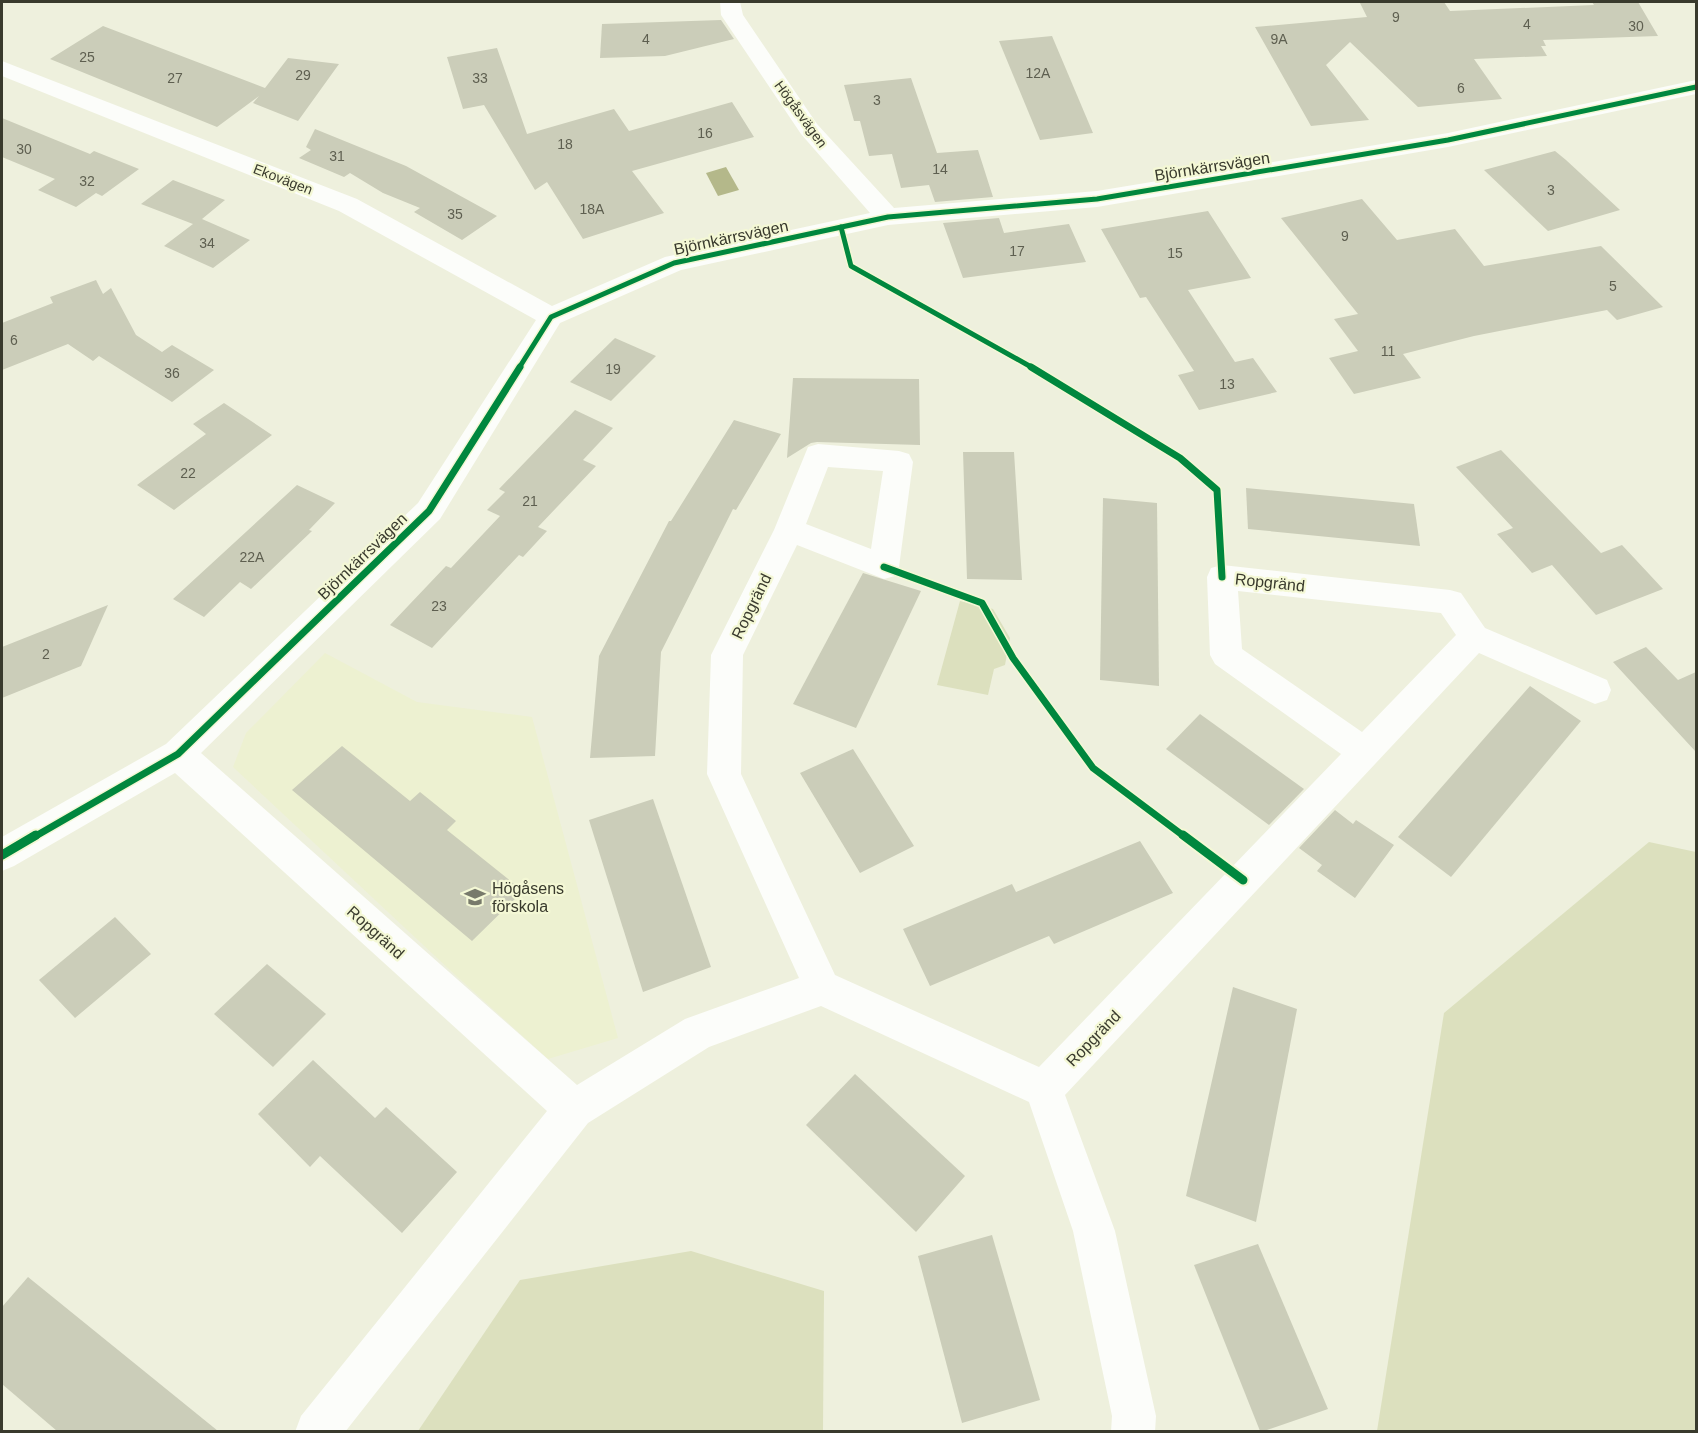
<svg xmlns="http://www.w3.org/2000/svg" width="1698" height="1433" font-family="Helvetica,sans-serif">
	<style>
		.built { fill: #edf1d1 }
		.green { fill: #dce0be }
		.water { fill: #b4b88a }
		.building { fill: #cbcdb9 }
		.lines { fill: none; stroke-linecap: round; stroke-linejoin: round }
		.minor { fill: #fcfdfa; fill-rule: evenodd }
		.cycleway-far2-casing { stroke: #f4f8d5; stroke-width: 8 }
		.cycleway-far1-casing { stroke: #f4f8d5; stroke-width: 10 }
		.cycleway-casing { stroke: #f4f8d5; stroke-width: 13 }
		.cycleway-far2 { stroke: #00873e; stroke-width: 5 }
		.cycleway-far1 { stroke: #00873e; stroke-width: 7 }
		.cycleway { stroke: #00873e; stroke-width: 9 }
		.labels { text-anchor: middle; stroke-width: 4.5; stroke-linejoin: round; paint-order: stroke }
		.number-label { font-size: 14px; fill: #5e5f50 }
		.far-street-label { font-size: 14px; fill: #393a2d; stroke: #f4f8d5 }
		.street-label { font-size: 16px; fill: #393a2d; stroke: #f4f8d5 }
		.poi-label { font-size: 16px; fill: #393a2d; stroke: #f4f8d5; text-anchor: start }
	</style>
	<rect width="100%" height="100%" fill="#eef0dd"/>
	<polygon class="built" points="325,653 417,702 532,717 618,1038 548,1059 451,971 233,767 246,733"/>
	<g class="green">
		<polygon points="960,601 993,609 1010,638 1005,665 994,669 988,695 937,685"/>
		<polygon points="1649,842 1696,852 1696,1431 1377,1431 1444,1013"/>
		<polygon points="691,1251 824,1291 823,1431 418,1431 520,1280"/>
	</g>
	<polygon class="water" points="726,167 739,190 718,196 706,173"/>
	<g class="building">
		<polygon points="1444,2 1450,11 1594,5 1592,2 1638,2 1658,36 1543,40 1546,46 1541,46 1547,56 1474,59 1502,99 1418,107 1350,42 1326,65 1369,120 1311,126 1255,27 1367,17 1360,3"/>
		<polygon points="721,20 734,39 665,56 600,58 602,24"/>
		<polygon points="103,26 265,88 288,58 339,64 298,121 253,103 259,96 217,127 50,59"/>
		<polygon points="1052,36 1093,133 1040,140 999,41"/>
		<polygon points="497,48 527,134 614,109 629,131 732,102 754,137 632,171 664,213 583,239 547,182 535,190 484,105 463,109 447,57"/>
		<polygon points="911,78 937,153 978,150 993,197 935,202 929,185 901,188 892,154 869,156 860,121 854,121 844,85"/>
		<polygon points="2,118 90,154 94,151 139,169 102,196 96,193 76,207 38,190 55,179 2,157"/>
		<polygon points="315,129 406,166 497,216 462,240 414,212 420,208 383,193 350,173 344,177 299,158 311,150 306,147"/>
		<polygon points="1555,151 1566,160 1620,210 1548,231 1484,170"/>
		<polygon points="173,180 225,200 202,219 250,240 213,268 164,246 193,224 141,204"/>
		<polygon points="1362,199 1397,240 1455,229 1484,266 1601,246 1663,307 1617,320 1607,310 1474,336 1403,354 1421,378 1354,394 1329,358 1358,351 1334,319 1358,314 1281,218"/>
		<polygon points="1208,211 1251,278 1188,290 1235,362 1253,358 1277,392 1199,410 1178,375 1194,371 1146,297 1140,298 1101,229"/>
		<polygon points="999,218 1004,233 1069,224 1086,262 963,278 943,223"/>
		<polygon points="96,280 103,294 111,288 136,335 162,352 172,345 214,370 172,402 99,356 93,361 68,344 2,370 2,323 53,303 50,297"/>
		<polygon points="615,338 656,356 611,401 570,382"/>
		<polygon points="793,378 919,379 920,445 817,442 811,443 787,458"/>
		<polygon points="224,403 272,435 174,510 137,485 206,434 193,424"/>
		<polygon points="575,410 613,428 583,460 596,466 538,527 547,531 523,557 519,555 432,648 390,625 446,566 451,568 500,516 487,510 505,492 499,489"/>
		<polygon points="734,420 781,434 736,510 733,509 661,652 655,756 590,758 599,656 669,521 671,521"/>
		<polygon points="1501,450 1601,553 1622,545 1663,589 1596,615 1552,565 1532,573 1497,534 1513,528 1456,467"/>
		<polygon points="963,452 1014,452 1022,580 967,579"/>
		<polygon points="297,485 335,503 309,530 312,531 251,589 240,582 204,617 173,599"/>
		<polygon points="1246,488 1414,504 1420,546 1248,529"/>
		<polygon points="1103,498 1157,503 1159,686 1100,680"/>
		<polygon points="863,573 921,591 856,728 793,704"/>
		<polygon points="108,605 81,666 2,698 2,647"/>
		<polygon points="1646,647 1678,680 1696,672 1696,752 1613,662"/>
		<polygon points="1530,686 1581,721 1451,877 1398,837"/>
		<polygon points="1200,714 1304,789 1269,825 1166,749"/>
		<polygon points="342,746 410,801 420,792 456,821 447,830 523,891 472,941 292,790"/>
		<polygon points="853,749 914,846 860,873 800,773"/>
		<polygon points="653,799 711,967 643,992 589,820"/>
		<polygon points="1335,810 1353,824 1356,820 1394,845 1355,898 1317,871 1322,865 1299,848"/>
		<polygon points="1140,841 1173,893 1054,944 1049,936 930,986 903,929 1012,884 1016,892"/>
		<polygon points="115,917 151,954 75,1018 39,980"/>
		<polygon points="267,964 326,1014 273,1067 214,1014"/>
		<polygon points="1233,987 1297,1009 1256,1222 1186,1196"/>
		<polygon points="313,1060 375,1118 386,1107 457,1172 402,1233 320,1156 310,1167 258,1114"/>
		<polygon points="855,1074 965,1176 916,1232 806,1125"/>
		<polygon points="992,1235 1040,1400 962,1423 918,1256"/>
		<polygon points="1258,1244 1328,1409 1264,1431 1260,1431 1194,1265"/>
		<polygon points="28,1277 218,1431 57,1431 2,1384 2,1307"/>
	</g>
	<g class="lines">
		<path class="minor" d="M720,2H740L743,15L817,124L894,208L1097,191L1448,133L1696,80V94L1448,147L1097,207L888,225L681,270L560,323L440,519L201,753L577,1085L685,1019L799,978L707,774L711,655L774,530L808,447L818,444L899,451L909,454L913,462L899,567L895,576L884,579L797,545L743,655L741,774L835,975L1039,1067L1341,754L1215,664L1210,655L1207,577L1211,568L1222,565L1450,590L1461,593L1485,628L1607,680L1611,690L1607,700L1595,704L1479,653L1065,1095L1115,1231L1156,1416L1155,1432H1111L1112,1416L1073,1231L1029,1102L821,1006L709,1047L588,1123L345,1432H295L301,1416L547,1111L175,773L14,866L2,871V837L166,744L418,503L536,320L339,211L2,76V61L357,199L552,306L665,257L870,213L801,134L721,15ZM828,467L883,471L871,549L806,524ZM1238,591L1441,613L1456,635L1362,732L1242,649Z"/>
		<defs>
			<g id="cycleway-far2">
				<polyline points="841,227 851,266 1033,368"/>
				<polyline points="519,368 551,317 674,263 888,217 1097,199 1448,140 1696,87"/>
			</g>
			<g id="cycleway-far1">
				<polyline points="1031,367 1180,458 1217,490 1222,577"/>
				<polyline points="884,567 982,603 1013,658 1093,768 1185,837"/>
				<polyline points="34,837 178,754 429,511 520,367"/>
			</g>
			<g id="cycleway">
				<polyline points="1183,835 1243,880"/>
				<polyline points="2,855 36,835"/>
			</g>
		</defs>
		<use href="#cycleway-far2" class="cycleway-far2-casing"/>
		<use href="#cycleway-far1" class="cycleway-far1-casing"/>
		<use href="#cycleway" class="cycleway-casing"/>
		<use href="#cycleway-far2" class="cycleway-far2"/>
		<use href="#cycleway-far1" class="cycleway-far1"/>
		<use href="#cycleway" class="cycleway"/>
	</g>
	<defs>
		<symbol id="school-bare" viewBox="-9 -9 18 18"><path d="M0-5L7-2L0 1L-7-2ZM-4 1L0 2.5L4 1V4Q0 6-4 4Z" fill="#787a6b" stroke="#f4f8d5" stroke-width="2.5" paint-order="stroke"/></symbol>
	</defs>
	<g fill-rule="evenodd">
		<use href="#school-bare" x="460" y="882" width="30" height="30"/>
	</g>
	<g class="labels">
		<g class="number-label">
			<text x="1396" y="22">9</text>
			<text x="1527" y="29">4</text>
			<text x="1636" y="31">30</text>
			<text x="646" y="44">4</text>
			<text x="1279" y="44">9A</text>
			<text x="87" y="62">25</text>
			<text x="1038" y="78">12A</text>
			<text x="303" y="80">29</text>
			<text x="175" y="83">27</text>
			<text x="480" y="83">33</text>
			<text x="1461" y="93">6</text>
			<text x="877" y="105">3</text>
			<text x="705" y="138">16</text>
			<text x="565" y="149">18</text>
			<text x="24" y="154">30</text>
			<text x="337" y="161">31</text>
			<text x="940" y="174">14</text>
			<text x="87" y="186">32</text>
			<text x="1551" y="195">3</text>
			<text x="592" y="214">18A</text>
			<text x="455" y="219">35</text>
			<text x="1345" y="241">9</text>
			<text x="207" y="248">34</text>
			<text x="1017" y="256">17</text>
			<text x="1175" y="258">15</text>
			<text x="1613" y="291">5</text>
			<text x="14" y="345">6</text>
			<text x="1388" y="356">11</text>
			<text x="613" y="374">19</text>
			<text x="172" y="378">36</text>
			<text x="1227" y="389">13</text>
			<text x="188" y="478">22</text>
			<text x="530" y="506">21</text>
			<text x="252" y="562">22A</text>
			<text x="439" y="611">23</text>
			<text x="46" y="659">2</text>
		</g>
		<g class="far-street-label">
			<text transform="translate(801 114) rotate(54)" y="5">Högåsvägen</text>
			<text transform="translate(283 179) rotate(21)" y="5">Ekovägen</text>
		</g>
		<g class="street-label">
			<text transform="translate(1212 166) rotate(-9)" y="6">Björnkärrsvägen</text>
			<text transform="translate(731 237) rotate(-12)" y="6">Björnkärrsvägen</text>
			<text transform="translate(362 556) rotate(-44)" y="6">Björnkärrsvägen</text>
			<text transform="translate(1270 582) rotate(6)" y="6">Ropgränd</text>
			<text transform="translate(751 606) rotate(-64)" y="6">Ropgränd</text>
			<text transform="translate(376 932) rotate(42)" y="6">Ropgränd</text>
			<text transform="translate(1093 1038) rotate(-46)" y="6">Ropgränd</text>
		</g>
		<g class="poi-label">
			<text x="492" y="894">Högåsens<tspan x="492" dy="18">förskola</tspan></text>
		</g>
	</g>
	<rect width="1698" height="1433" fill="none" stroke="#393a2d" stroke-width="6"/>
</svg>
